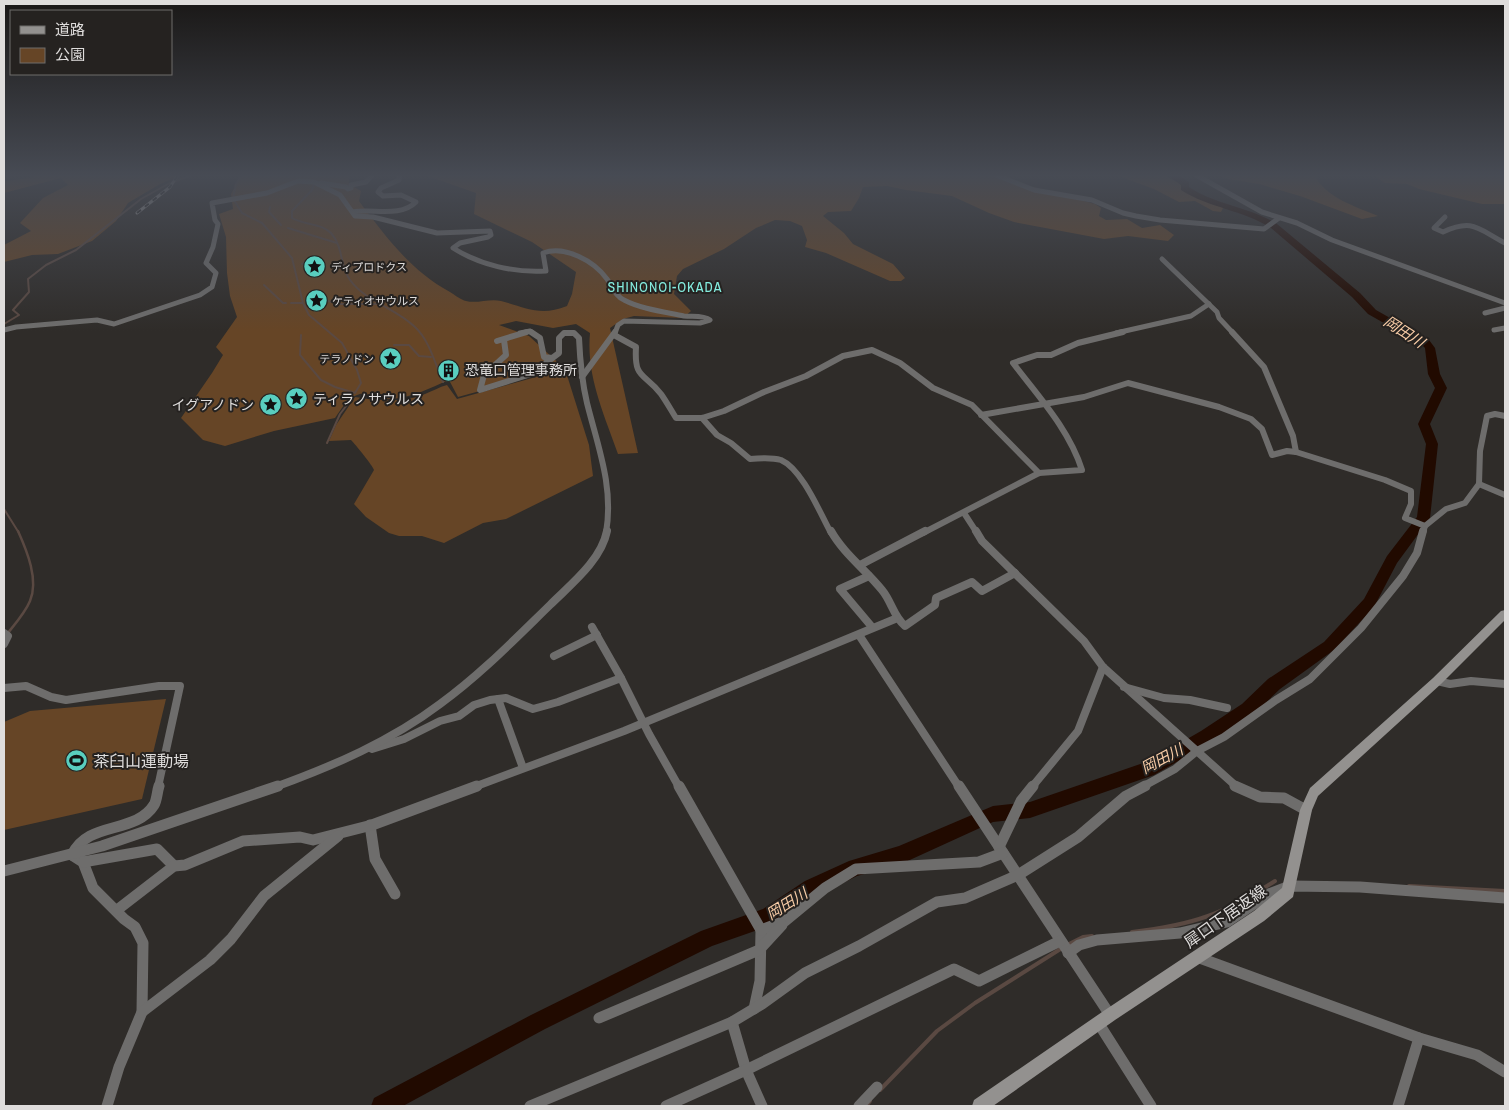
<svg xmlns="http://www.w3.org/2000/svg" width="1509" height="1110" font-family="'Archivo Narrow','Noto Sans JP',sans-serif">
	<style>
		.green { fill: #664526 }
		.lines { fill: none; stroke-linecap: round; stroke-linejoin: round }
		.stream-far2 { stroke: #5a4942; stroke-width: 2 }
		.stream-far1 { stroke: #5a4942; stroke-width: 2.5 }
		.stream { stroke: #5a4942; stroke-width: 4 }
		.river { fill: #210a00; fill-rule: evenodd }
		.minor-far3 { stroke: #6e6d6c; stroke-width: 5 }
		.minor-far2 { stroke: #6e6d6c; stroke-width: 6 }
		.minor-far1 { stroke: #6e6d6c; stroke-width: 8 }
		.minor { stroke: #6e6d6c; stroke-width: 11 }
		.secondary { fill: #93918f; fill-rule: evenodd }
		.rail-casing { stroke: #a7a5a3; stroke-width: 3 }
		.rail { stroke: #252220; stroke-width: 2; stroke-dasharray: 5; stroke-linecap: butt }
		.labels { text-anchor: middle; stroke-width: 4; stroke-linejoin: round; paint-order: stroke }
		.far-poi-label { font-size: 11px; fill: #dfdddc; stroke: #252220; text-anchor: start }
		.far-quarter-label { font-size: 14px; letter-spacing: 1px; fill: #84ecde; stroke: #252220 }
		.poi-label { font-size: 14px; fill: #dfdddc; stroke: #252220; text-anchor: start }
		.water-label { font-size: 15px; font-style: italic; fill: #f8cca6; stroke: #252220 }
		.near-poi-label { font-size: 16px; fill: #dfdddc; stroke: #252220; text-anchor: start }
		.near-street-label { font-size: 16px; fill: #dfdddc; stroke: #252220 }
	</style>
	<rect width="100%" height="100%" fill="#2f2c29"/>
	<g class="green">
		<polygon points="33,175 182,175 160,184 128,203 116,221 92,241 58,254 32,255 4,262 4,245 31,231 20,223 43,198 68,185 61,178 4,193 4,181 30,178"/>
		<path d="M242,175H349V184L361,191L359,201C385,236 411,271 450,292C455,295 461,300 466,301C477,304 490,298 501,301C525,307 540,317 567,306L572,294L576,272L532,242L474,214L476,193L425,175H1002L1008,180L1095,204L1101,208L1099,216L1106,220L1127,219L1142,228L1160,225L1174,235L1168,241L1128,236L1104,239L1014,222L989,213L952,196L906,190L887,186L863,187L859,198L851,211L828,212L823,216L844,233L853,244L893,264L905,278L901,281H890L826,253L805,247L807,240L802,226L790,221L775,220L756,228L724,249L683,269L677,276L674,294L691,311L683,318L634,316L623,319L610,328L638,453L618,454C604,414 586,376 590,333L576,324L553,328L516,321L499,325L529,336L564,368L458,397L449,380C430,388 411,398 390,399C380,400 364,392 360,394C348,397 342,408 335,418L274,431L225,446L203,440L181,418L212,373L223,355L216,347L237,317L230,296L227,273L226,237L219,214L233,209L231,194Z"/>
		<polygon points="1116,175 1164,175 1200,195 1225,204 1221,212 1213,211 1195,201 1179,202 1154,189"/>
		<path d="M1220,175H1315C1324,197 1357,207 1378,216L1362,219L1300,196L1259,184L1228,179Z"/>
		<polygon points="1349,175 1505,175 1505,204 1482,204 1419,189 1407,184 1385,183 1374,176"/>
		<path d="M565,369L589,445L593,476L506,519L483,523L444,543L422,536H399L389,533L366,517L354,504L374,470C373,466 355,444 351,440L329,441L336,425L355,397C378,401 403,403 425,394C433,391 439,387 447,385L457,399Z"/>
		<polygon points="166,699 142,799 4,830 4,722 30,711"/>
	</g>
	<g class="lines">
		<g class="stream-far2">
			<path d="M314,184L312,190L292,211V218C304,225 321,223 331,233C343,246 340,266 350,280C366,302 396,308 415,327C430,341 435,364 443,382"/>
			<polyline points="233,198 236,184 242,175"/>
			<polyline points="234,200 242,213 262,223 292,258 303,303 309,315 342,343 357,370 361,383 355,393 335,387 321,380 300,355 301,335"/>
			<polyline points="270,207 269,212 281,225"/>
			<polyline points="288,228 337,243"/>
			<polyline points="302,264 311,258"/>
			<polyline points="264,285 283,303 286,303"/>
			<polyline points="328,301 339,304 376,304"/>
			<polyline points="291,303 303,303"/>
			<polyline points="4,324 19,315 13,310 29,292 28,279 46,265 76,250 141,199 168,184 192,175"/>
			<polyline points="394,345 409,345 419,356 431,357"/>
			<polyline points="327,443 340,414 353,397"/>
			<polyline points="4,509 19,533"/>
		</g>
		<path class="stream-far1" d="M7,634C15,624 25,613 30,601C39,580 27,551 18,531"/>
		<g class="stream">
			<polyline points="1409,886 1505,891"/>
			<path d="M1132,932C1194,925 1223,914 1275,881"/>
			<polyline points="1067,945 1083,937 1092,936"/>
			<polyline points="880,1090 937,1031 975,1003 1062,948"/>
			<polyline points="866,1106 870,1101"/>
		</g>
		<path class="river" d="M1167,175H1178L1189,182V187C1216,205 1250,207 1277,224L1360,293L1376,310L1429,340L1435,348L1440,374L1447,388L1430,424L1438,444L1430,518L1397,563L1374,607L1334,650L1280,689L1254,714L1213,741L1154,775L1030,818L993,822L901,864L857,876L819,895L775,924L712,946L545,1029L403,1106H371L374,1098L531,1015L701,931L763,909L805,881L849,861L899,846L993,806L1030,802L1149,761L1201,731L1242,704L1268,679L1324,642L1364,599L1387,556L1417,517L1426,444L1418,424L1435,388L1428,374L1425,348L1421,344L1368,314L1352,297L1271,228C1243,210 1209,208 1181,190V185Z"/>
		<g class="minor-far3">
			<polyline points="996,175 1034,190 1092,200 1123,213 1136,216 1160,220 1264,229 1279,218"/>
			<polyline points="1196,175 1262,212 1297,223 1332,240 1505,303"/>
			<polyline points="321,183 346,187 348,189 351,188 351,185 366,182 372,175"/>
			<path d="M353,212C372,208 400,218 416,202L401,195L383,196L378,192L381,188L399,180L400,175"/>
			<path d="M1445,217L1434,228L1443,232C1473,218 1478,229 1505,243"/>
			<polyline points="1162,259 1217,312 1219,318 1233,333"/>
			<polyline points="1485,313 1505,308"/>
			<path d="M4,330L16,327L97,320L114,324L200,295L212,287L216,273L206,263L213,247L218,224L215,220L212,203L267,193L298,181L314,182L340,195L355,216L373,217L437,233L490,231L491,235L488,237L460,243L453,248C480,265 514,273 546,271L543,253C565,245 594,261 607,279C613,287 615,296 624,300C641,309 665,312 684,316C692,317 704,315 710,320L700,323L624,321L618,325L615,333"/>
			<polyline points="1494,330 1505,328"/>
			<polyline points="520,333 530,331 533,333"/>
			<polyline points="1116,333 1191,316 1209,304"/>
		</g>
		<g class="minor-far2">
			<polyline points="531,332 540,338 544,357 552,358"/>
			<polyline points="1232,332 1264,367 1293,436 1296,452"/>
			<path d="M614,335L636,347C634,380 644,372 661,394C666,401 671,410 676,418H702L724,411L764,392L806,376L843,356L872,350L900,363L933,388L972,405L1039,473"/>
			<path d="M504,340L506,355L484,375L480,390L531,374L559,353V338L564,333H574L579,338C580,360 582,382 587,403C598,447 614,487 606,533"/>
			<polyline points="497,341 527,332"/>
			<polyline points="582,377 615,332"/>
			<polyline points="981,415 1084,397 1128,383 1219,407 1251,419 1262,429 1272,455 1287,451 1296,452 1385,480 1411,491 1411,504 1405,518 1425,526"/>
			<path d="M702,418L717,435L731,443L750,459C760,458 771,457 781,460C802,469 820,513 831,533"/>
			<polyline points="1479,484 1505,495"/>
			<polyline points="964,513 977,533"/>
			<path d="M923,533L1039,473L1082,470C1069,429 1038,396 1013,363L1037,355H1051L1078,343L1123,332"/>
			<polyline points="1423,533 1425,526 1446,509 1465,503 1479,484 1480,451 1487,416 1495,414 1505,416"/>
		</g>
		<g class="minor-far1">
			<path d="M831,531C844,554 866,570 882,590C892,602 893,616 905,626L935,605L936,598L972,582L982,591L1015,573"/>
			<polyline points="976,531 982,541 1084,641 1103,667 1237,787"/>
			<polyline points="860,565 925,531"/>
			<polyline points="869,576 840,589 872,627"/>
			<polyline points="592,627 621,678"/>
			<polyline points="4,633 8,636 4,644"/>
			<polyline points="859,635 959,787"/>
			<polyline points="554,656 597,635"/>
			<polyline points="1437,681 1450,684 1471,681 1505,684"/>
			<polyline points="1124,687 1164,698 1190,700 1227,708"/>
			<polyline points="4,688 26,686 51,697 66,700 159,686 180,686 158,787"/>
			<polyline points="498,699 523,768"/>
			<polyline points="372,749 404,739 440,721 459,716 474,705 490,700 506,698 533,709 558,702 621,678 649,734 679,787"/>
			<path d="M275,787C333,766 391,741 440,704C480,675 514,640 550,605C570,585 601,561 607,531"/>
			<polyline points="474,787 624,731 895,619"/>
			<polyline points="1032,787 1078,731 1103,667"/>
			<polyline points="1142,787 1175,769 1197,751 1224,737 1276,700 1310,679 1361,628 1403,576 1417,553 1423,531"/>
		</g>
		<g class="minor">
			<polyline points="679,786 761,930 760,981 754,1009"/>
			<polyline points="959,786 1110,1015"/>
			<polyline points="1235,786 1260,797 1284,798 1306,810"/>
			<polyline points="370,825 375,859 395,894"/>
			<polyline points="999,847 1021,801 1033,786"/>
			<path d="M72,855C88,820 135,835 154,805C157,800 157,792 159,786"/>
			<polyline points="72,855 83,862 93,888 124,919 135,927 143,943 142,1012 119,1067 107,1106"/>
			<polyline points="83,862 157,849 174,866"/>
			<polyline points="4,871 102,846 278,786"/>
			<polyline points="117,910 174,866 185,865 243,841 300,837 313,840 372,825 477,786"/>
			<polyline points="761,930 785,921 825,888 856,869 979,862 1003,853"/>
			<polyline points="1068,953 1079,945 1097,940 1180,933 1227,922 1269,894 1290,886 1360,887 1505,898"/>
			<polyline points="1197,957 1419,1038 1477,1055 1505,1072"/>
			<polyline points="142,1012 210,960 231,939 264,896 338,836"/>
			<polyline points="599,1018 759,950 782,925"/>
			<polyline points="732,1022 746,1070 762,1106"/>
			<polyline points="1099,1024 1151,1106"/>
			<polyline points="530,1106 732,1022 762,1004 805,973 859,946 937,902 965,898 1018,875 1078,837 1126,796 1145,786"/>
			<polyline points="666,1106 746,1070 954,969 979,981 1060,941"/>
			<polyline points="859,1106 877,1087"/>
			<polyline points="1398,1106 1419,1038"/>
		</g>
		<polygon class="secondary" points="1505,610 1505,620 1441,684 1318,796 1312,810 1293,897 1264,921 1115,1020 993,1106 972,1106 974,1100 1105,1010 1254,911 1282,888 1300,810 1310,788 1433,678 1501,611"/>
		<defs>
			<polyline id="rail" points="137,213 170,187 178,175"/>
		</defs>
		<use href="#rail" class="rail-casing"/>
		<use href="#rail" class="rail"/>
	</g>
	<linearGradient id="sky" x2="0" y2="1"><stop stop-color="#1a1817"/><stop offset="0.53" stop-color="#474b54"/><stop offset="1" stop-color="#474b54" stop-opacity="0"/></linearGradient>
	<rect width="1509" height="331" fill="url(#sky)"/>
	<defs>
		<symbol id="sight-disc" viewBox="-11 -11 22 22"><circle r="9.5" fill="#59cebf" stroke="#252220"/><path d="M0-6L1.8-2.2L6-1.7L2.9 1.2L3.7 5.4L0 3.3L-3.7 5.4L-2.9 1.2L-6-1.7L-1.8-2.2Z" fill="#111"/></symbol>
		<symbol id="building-disc" viewBox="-11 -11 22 22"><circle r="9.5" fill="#59cebf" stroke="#252220"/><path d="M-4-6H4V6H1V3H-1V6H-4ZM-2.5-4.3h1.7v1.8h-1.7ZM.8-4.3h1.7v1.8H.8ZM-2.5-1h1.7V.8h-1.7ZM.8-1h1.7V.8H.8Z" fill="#111"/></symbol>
		<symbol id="stadium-disc" viewBox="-11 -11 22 22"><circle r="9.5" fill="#59cebf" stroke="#252220"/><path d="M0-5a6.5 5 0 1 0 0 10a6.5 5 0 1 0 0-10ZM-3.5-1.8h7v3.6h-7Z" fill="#111"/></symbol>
	</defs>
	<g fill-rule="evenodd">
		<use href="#sight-disc" x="302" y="254" width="25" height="25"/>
		<use href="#sight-disc" x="304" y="288" width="25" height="25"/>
		<use href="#sight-disc" x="378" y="346" width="25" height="25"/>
		<use href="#building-disc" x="436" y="358" width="25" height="25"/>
		<use href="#sight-disc" x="284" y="386" width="25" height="25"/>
		<use href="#sight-disc" x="258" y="392" width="25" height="25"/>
		<use href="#stadium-disc" x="64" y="748" width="25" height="25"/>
	</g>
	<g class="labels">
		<g class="far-poi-label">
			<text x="331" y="271">ディプロドクス</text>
			<text x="332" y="305">ケティオサウルス</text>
			<text x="374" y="363" text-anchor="end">テラノドン</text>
		</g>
		<g class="far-quarter-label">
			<text x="665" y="292">SHINONOI-OKADA</text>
		</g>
		<g class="poi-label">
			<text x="465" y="375">恐竜口管理事務所</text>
			<text x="313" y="404">ティラノサウルス</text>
			<text x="254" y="410" text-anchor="end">イグアノドン</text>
		</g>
		<g class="water-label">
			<text transform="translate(1404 332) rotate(33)" y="5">岡田川</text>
			<text transform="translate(1162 759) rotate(-28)" y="5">岡田川</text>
			<text transform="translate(787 904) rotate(-32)" y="5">岡田川</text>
		</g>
		<g class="near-poi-label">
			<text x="93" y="767">茶臼山運動場</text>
		</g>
		<g class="near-street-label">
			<text transform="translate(1225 916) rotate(-35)" y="6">犀口下居返線</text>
		</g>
	</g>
	<rect width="1509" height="1110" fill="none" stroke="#dfdddc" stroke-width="10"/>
	<rect x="10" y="10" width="162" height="65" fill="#252220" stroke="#6f6d6b"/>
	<rect x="20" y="26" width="25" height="8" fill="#93918f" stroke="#6f6d6b"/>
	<text x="55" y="35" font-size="15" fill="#dfdddc">道路</text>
	<rect x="20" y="48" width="25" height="15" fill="#664526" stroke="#6f6d6b"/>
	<text x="55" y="60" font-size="15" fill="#dfdddc">公園</text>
</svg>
